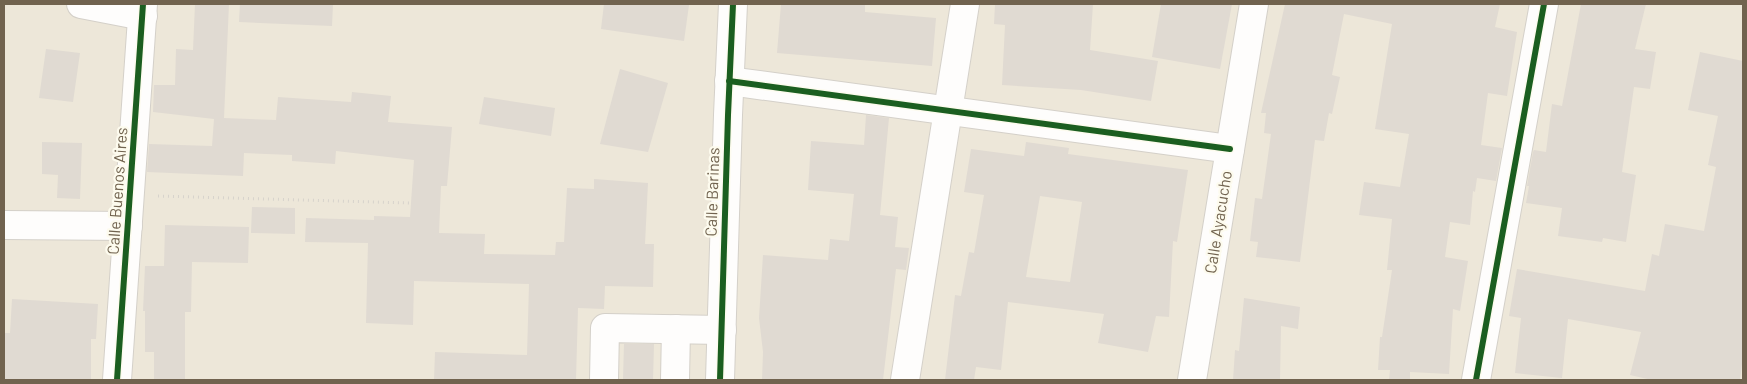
<svg xmlns="http://www.w3.org/2000/svg" width="1747" height="384" font-family="Barlow,sans-serif">
	<style>
		.residential { fill: #ede7d9 }
		.building { fill: #e0dad2; fill-rule: evenodd }
		.lines { fill: none; stroke-linecap: round; stroke-linejoin: round }
		.minor-casing { stroke: #d4d0c9; stroke-width: 30 }
		.path { stroke: #d7d3cc; stroke-width: 3; stroke-dasharray: 1 4; stroke-linecap: butt }
		.minor { stroke: #fefdfc; stroke-width: 28 }
		.cycleway-casing { stroke: #fdfbee; stroke-width: 9 }
		.cycleway { stroke: #1b5e20; stroke-width: 6 }
		.labels { text-anchor: middle; stroke-width: 4.5; stroke-linejoin: round; paint-order: stroke }
		.street-label { font-size: 16px; fill: #71634f; stroke: #fdfbee }
	</style>
	<rect width="100%" height="100%" fill="#f6f4ec"/>
	<rect class="residential" x="4" y="4" width="1739" height="376"/>
	<g class="building">
		<polygon points="195,4 229,4 224,118 276,120 278,97 351,102 352,92 391,96 388,122 452,127 447,186 441,186 439,233 485,234 484,254 555,255 556,242 564,242 567,188 594,189 594,179 648,183 645,244 654,244 653,287 605,286 604,309 578,308 576,380 434,380 435,352 527,355 529,284 414,281 413,325 366,323 368,243 305,242 306,218 374,220 374,216 410,217 414,160 336,151 335,164 292,161 292,155 244,153 243,176 147,172 149,144 212,146 214,119 153,112 154,85 175,85 176,49 193,50"/>
		<polygon points="240,4 333,4 332,26 239,22"/>
		<polygon points="604,4 677,4 689,5 684,41 601,29"/>
		<polygon points="781,4 865,5 865,12 936,18 932,66 777,53"/>
		<polygon points="995,4 1093,4 1090,50 1158,61 1151,101 1081,90 1002,85 1005,25 994,24"/>
		<polygon points="1161,4 1232,4 1220,69 1152,57"/>
		<polygon points="1285,4 1500,4 1495,27 1517,32 1507,96 1488,93 1481,145 1502,148 1496,181 1477,178 1475,192 1473,191 1470,225 1450,222 1445,257 1468,261 1460,311 1453,309 1449,374 1410,372 1410,380 1389,380 1390,370 1378,370 1380,337 1382,337 1392,270 1387,270 1392,219 1359,215 1364,182 1400,187 1409,134 1375,129 1392,24 1344,14 1332,75 1340,77 1332,114 1329,113 1324,141 1315,140 1300,262 1256,257 1258,242 1250,241 1255,198 1262,199 1271,134 1264,133 1266,113 1261,113"/>
		<polygon points="1581,4 1646,4 1635,49 1656,52 1650,89 1634,87 1622,172 1636,175 1626,242 1603,238 1602,242 1558,236 1562,208 1526,203 1529,186 1527,186 1533,152 1534,150 1546,152 1552,104 1562,106"/>
		<polygon points="46,49 80,53 73,102 39,98"/>
		<polygon points="1700,52 1743,61 1743,356 1740,380 1652,380 1630,375 1641,332 1568,319 1562,378 1515,373 1521,318 1509,316 1517,269 1645,291 1652,254 1659,256 1665,224 1704,231 1716,167 1708,165 1718,116 1688,110"/>
		<polygon points="620,69 668,83 648,152 600,144"/>
		<polygon points="484,97 555,108 551,136 479,124"/>
		<polygon points="866,115 889,118 880,215 898,217 895,247 909,248 906,270 896,269 883,380 762,380 763,352 759,318 763,255 828,260 830,239 849,241 854,194 808,190 811,141 864,145"/>
		<polygon points="42,142 82,143 80,199 57,198 58,175 42,174"/>
		<path d="M1026,142L1069,148L1068,154L1188,170L1177,242L1173,241L1169,317L1156,316L1148,352L1098,343L1104,314L1008,302L1001,370L976,367L974,380H945L955,295L961,296L969,252L974,253L984,195L964,192L971,149L1024,156ZM1040,196L1082,202L1070,282L1026,277Z"/>
		<polygon points="252,207 295,208 295,234 251,233"/>
		<polygon points="165,225 249,227 248,263 192,262 191,312 185,312 185,380 154,380 154,352 145,352 145,311 143,311 145,266 164,266"/>
		<polygon points="1244,298 1300,307 1298,329 1281,326 1280,380 1233,380 1235,350 1239,351"/>
		<polygon points="12,299 98,304 96,339 91,339 91,380 4,380 4,333 10,333"/>
		<polygon points="624,344 654,344 653,380 623,380"/>
	</g>
	<g class="lines">
		<defs>
			<g id="minor">
				<polyline points="81,4 143,16"/>
				<polyline points="729,81 1230,149"/>
				<polyline points="4,225 128,226"/>
				<polyline points="117,380 143,4"/>
				<polyline points="604,380 605,328 722,330"/>
				<polyline points="675,380 676,329"/>
				<polyline points="720,380 728,115 733,4"/>
				<polyline points="905,380 965,4"/>
				<polyline points="1192,380 1254,4"/>
				<polyline points="1476,380 1544,4"/>
			</g>
		</defs>
		<use href="#minor" class="minor-casing"/>
		<polyline class="path" points="158,196 410,203"/>
		<use href="#minor" class="minor"/>
		<defs>
			<g id="cycleway">
				<polyline points="729,81 1230,149"/>
				<polyline points="117,380 143,4"/>
				<polyline points="720,380 728,115 733,4"/>
				<polyline points="1476,380 1544,4"/>
			</g>
		</defs>
		<use href="#cycleway" class="cycleway-casing"/>
		<use href="#cycleway" class="cycleway"/>
	</g>
	<g class="labels">
		<g class="street-label">
			<text transform="translate(117 191) rotate(-86)" y="6">Calle Buenos Aires</text>
			<text transform="translate(712 192) rotate(-88)" y="6">Calle Barinas</text>
			<text transform="translate(1218 222) rotate(-81)" y="6">Calle Ayacucho</text>
		</g>
	</g>
	<rect width="1747" height="384" fill="none" stroke="#71634f" stroke-width="10"/>
</svg>
